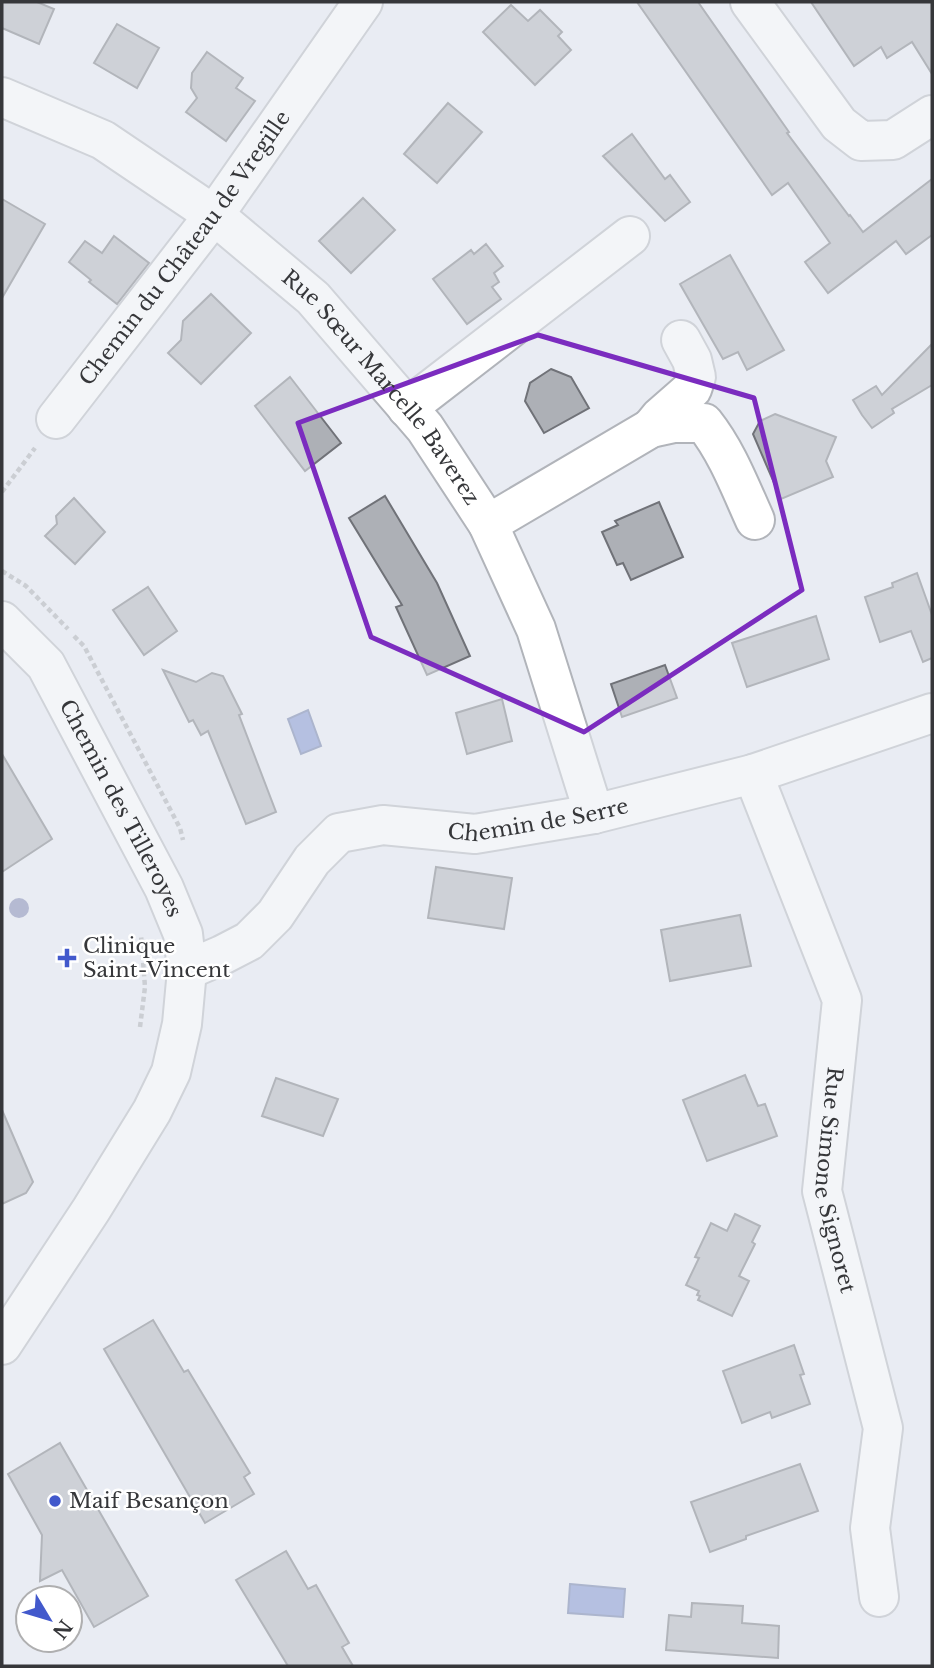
<svg xmlns="http://www.w3.org/2000/svg" width="934" height="1668" font-family="'Libre Baskerville',serif">
	<style>
		.water { fill: #758acd; stroke: #6271a1; stroke-width: 2 }
		.building { fill: #adb0b6; stroke: #707278; stroke-width: 2 }
		.lines { fill: none; stroke-linecap: round; stroke-linejoin: round }
		.minor-casing { stroke: #b1b4ba; stroke-width: 42 }
		.path { stroke: #a6a8ae; stroke-width: 4.5; stroke-dasharray: 5 3.5; stroke-linecap: butt }
		.minor { stroke: #fff; stroke-width: 38 }
		.tree { fill: #767cab }
		.marked { fill: none; stroke: #7b2cbf; stroke-width: 5; stroke-linejoin: round }
		.poi-dot { fill: #4259cc; stroke: #fff; stroke-width: 2.5 }
		.labels { text-anchor: middle; stroke-width: 5; stroke-linejoin: round; paint-order: stroke }
		.street-label { font-size: 21px; fill: #36373a; stroke: #fff }
		.poi-label { font-size: 21px; fill: #36373a; stroke: #fff; text-anchor: start }
	</style>
	<rect width="100%" height="100%" fill="#e9ecf3"/>
	<g class="water">
		<polygon points="308,710 321,746 301,754 288,719"/>
		<polygon points="570,1584 625,1589 623,1617 568,1613"/>
	</g>
	<g class="building">
		<polygon points="2,2 37,2 54,9 39,44 2,28"/>
		<polygon points="637,2 698,2 789,132 787,133 849,216 850,215 863,232 932,179 932,235 906,254 896,241 828,293 805,262 830,243 788,183 772,195"/>
		<polygon points="811,2 932,2 932,74 912,42 887,58 881,47 854,66"/>
		<polygon points="511,5 528,21 540,10 562,32 558,36 571,50 535,85 483,32"/>
		<polygon points="117,24 159,48 137,88 94,63"/>
		<polygon points="207,52 243,78 236,88 255,101 226,141 186,112 197,98 191,88 192,73"/>
		<polygon points="448,103 482,132 437,183 404,154"/>
		<polygon points="632,134 665,179 670,175 690,202 665,221 603,156"/>
		<polygon points="363,198 395,230 351,273 319,241"/>
		<polygon points="2,199 45,224 2,298"/>
		<polygon points="114,236 149,263 117,304 89,282 91,280 69,262 85,241 102,253"/>
		<polygon points="486,244 503,266 494,273 499,282 492,287 501,299 467,324 433,279 471,250 474,254"/>
		<polygon points="730,255 784,350 747,370 738,352 723,359 680,284"/>
		<polygon points="211,294 251,333 201,384 168,353 181,340 183,321"/>
		<polygon points="932,344 932,385 892,409 894,413 872,428 862,415 853,400 876,386 882,395"/>
		<polygon points="551,369 571,377 589,408 544,433 525,401 530,383"/>
		<polygon points="290,377 341,443 305,471 255,406"/>
		<polygon points="775,414 836,437 826,461 833,477 781,499 753,434 760,421"/>
		<polygon points="385,496 437,583 470,656 427,675 396,607 402,605 349,518"/>
		<polygon points="74,498 105,532 75,564 45,536 57,524 56,516"/>
		<polygon points="659,502 683,557 631,580 623,563 617,565 602,532 618,525 615,521"/>
		<polygon points="917,573 932,615 932,658 923,662 911,631 880,642 865,597 893,587 892,583"/>
		<polygon points="148,587 177,631 144,655 113,610"/>
		<polygon points="816,616 829,659 747,687 732,643"/>
		<polygon points="665,665 677,698 622,717 611,684"/>
		<polygon points="163,670 196,682 212,673 223,676 242,714 239,715 276,812 246,824 208,731 201,735 193,720 189,722"/>
		<polygon points="502,699 512,741 467,754 456,713"/>
		<polygon points="2,754 52,839 2,872"/>
		<polygon points="436,867 512,878 504,929 428,918"/>
		<polygon points="740,915 751,966 670,981 661,930"/>
		<polygon points="745,1075 758,1106 765,1104 777,1136 707,1161 683,1100"/>
		<polygon points="276,1078 338,1099 323,1136 262,1116"/>
		<polygon points="2,1110 33,1182 26,1193 2,1204"/>
		<polygon points="735,1214 760,1226 752,1242 755,1244 739,1276 749,1281 732,1316 698,1300 700,1296 697,1295 699,1291 686,1285 699,1258 695,1257 711,1223 727,1231"/>
		<polygon points="153,1320 184,1372 188,1370 250,1473 244,1477 254,1494 205,1523 104,1349"/>
		<polygon points="794,1345 804,1374 800,1375 810,1404 772,1418 770,1412 742,1423 723,1371"/>
		<polygon points="60,1443 148,1596 94,1627 62,1570 40,1581 42,1535 8,1474"/>
		<polygon points="800,1464 818,1511 746,1536 746,1539 710,1552 691,1502"/>
		<polygon points="286,1551 308,1589 316,1585 349,1643 342,1647 353,1666 288,1666 236,1580"/>
		<polygon points="692,1603 743,1606 742,1623 779,1626 778,1658 666,1650 669,1615 691,1617"/>
	</g>
	<g class="lines">
		<defs>
			<g id="minor">
				<polyline points="750,2 839,124 861,141 893,140 932,115"/>
				<path id="s1" d="M2,97L103,140L214,215L313,298L425,428L488,524L536,629L594,814"/>
				<polyline points="407,408 630,236"/>
				<path id="s2" d="M56,419L214,215L363,2"/>
				<polyline points="651,428 660,417 692,389 696,377 692,360 681,340"/>
				<path d="M488,524L651,428L674,423H704C727,452 740,487 755,520"/>
				<path id="s3" d="M2,621L46,665L164,888L183,934L187,970L182,1024L171,1072L152,1111L91,1210L2,1345"/>
				<path id="s4" d="M753,774L842,1000L822,1191L883,1428L870,1528L879,1597"/>
				<path id="s5" d="M187,970L222,955L249,941L275,915L312,860L339,833L383,825L475,834L594,814L753,774L932,713"/>
			</g>
		</defs>
		<use href="#minor" class="minor-casing"/>
		<g class="path">
			<polyline points="2,492 35,448"/>
			<polyline points="2,571 26,586 68,629"/>
			<polyline points="74,636 84,646 180,828 183,840"/>
			<polyline points="140,1027 145,987 141,935"/>
		</g>
		<use href="#minor" class="minor"/>
	</g>
	<circle class="tree" cx="19" cy="908" r="10"/>
	<path d="M0 0H934V1668H0ZM538,335L754,398L802,590L584,732L371,637L298,423Z" fill="#e9ecf3" fill-opacity=".55" fill-rule="evenodd"/>
	<path class="marked" d="M538,335L754,398L802,590L584,732L371,637L298,423Z"/>
	<g class="poi-dot">
		<path d="M63.5 947.5h7v7h7v7h-7v7h-7v-7h-7v-7h7z"/>
		<circle cx="55" cy="1501" r="7"/>
	</g>
	<g class="labels">
		<g class="street-label">
			<text dy="7" stroke="none"><textPath href="#s2" startOffset="214">Chemin du Château de Vregille</textPath></text>
			<text dy="7" stroke="none"><textPath href="#s1" startOffset="485">Rue Sœur Marcelle Baverez</textPath></text>
			<text dy="7" stroke="none"><textPath href="#s3" startOffset="224">Chemin des Tilleroyes</textPath></text>
			<text dy="7" stroke="none"><textPath href="#s5" startOffset="411">Chemin de Serre</textPath></text>
			<text dy="7" stroke="none"><textPath href="#s4" startOffset="425">Rue Simone Signoret</textPath></text>
		</g>
		<g class="poi-label">
			<text x="83" y="953">Clinique<tspan x="83" dy="24">Saint-Vincent</tspan></text>
			<text x="69" y="1508">Maif Besançon</text>
		</g>
	</g>
	<rect width="934" height="1668" fill="none" stroke="#36373a" stroke-width="7"/>
	<g transform="translate(49 1619) rotate(128)"><circle r="33" fill="#ffffff" stroke="#afafb0" stroke-width="2"/>
	<path d="M0-5L12 26L0 18L-12 26Z" fill="#4259cc"/>
	<text y="-10" font-size="19" font-weight="bold" text-anchor="middle" fill="#36373a">N</text>
	</g>
</svg>
